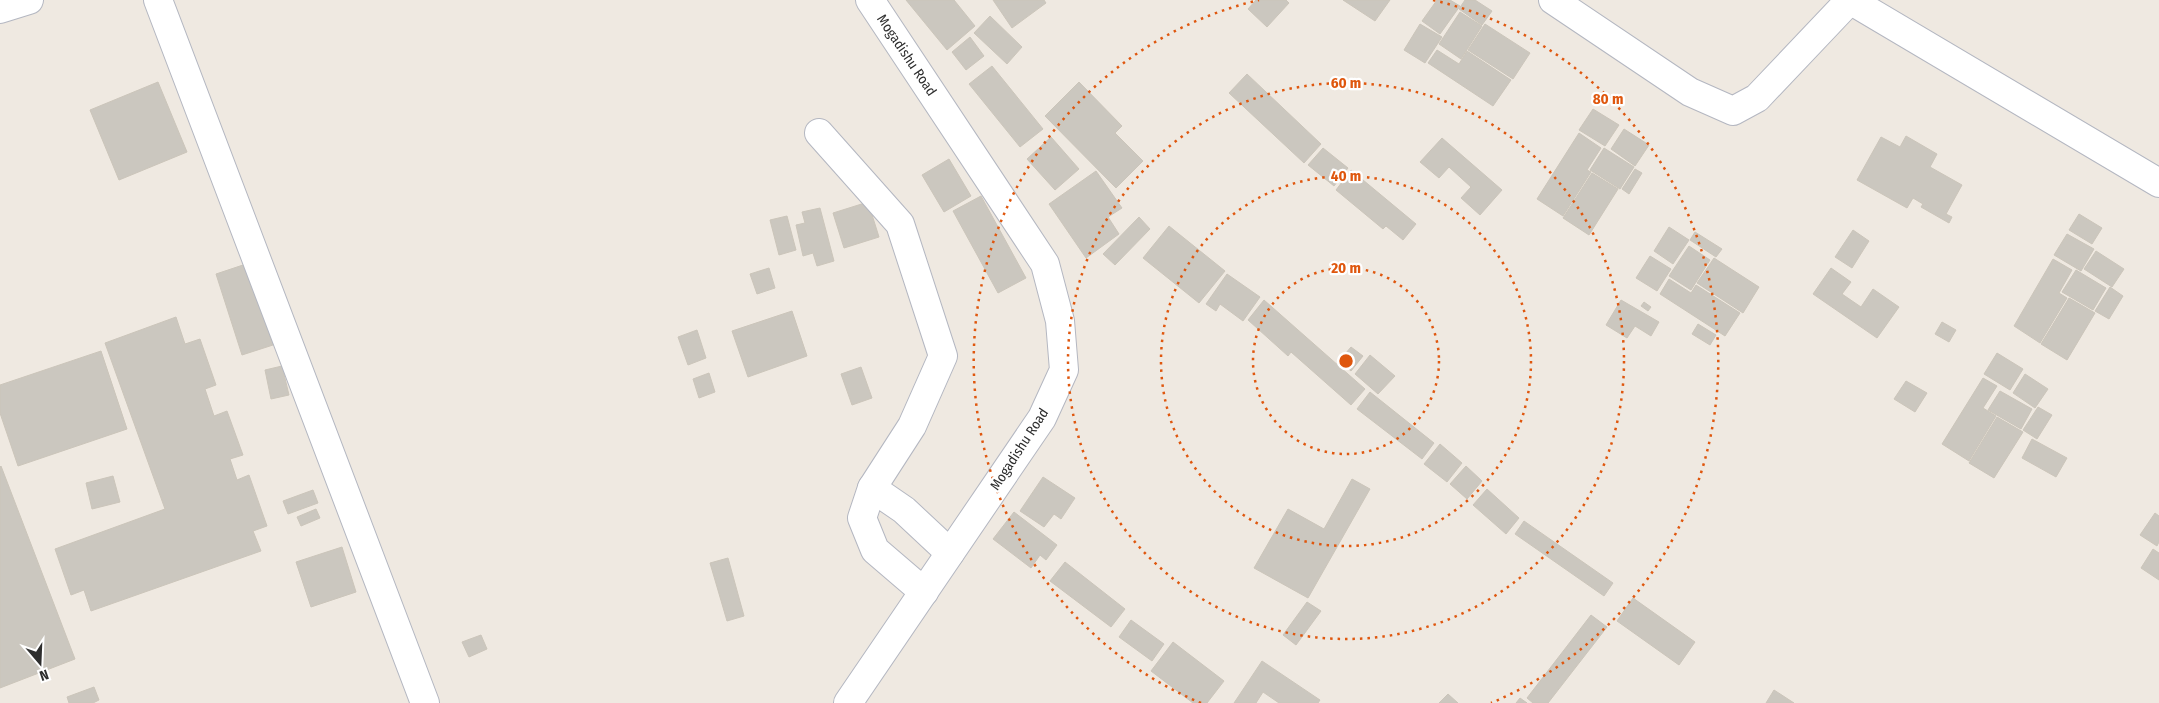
<svg xmlns="http://www.w3.org/2000/svg" width="2159" height="703" font-family="'Fira Sans Condensed',sans-serif">
	<style>
		.building { fill: #cbc7bf; stroke: #cbc5ba }
		.lines { fill: none; stroke-linecap: round; stroke-linejoin: round }
		.minor-casing { stroke: #b4b7c1; stroke-width: 30 }
		.minor { stroke: #fff; stroke-width: 28 }
		.ring { fill: none; stroke: #df570e; stroke-width: 2.5; stroke-dasharray: 2.5 5 }
		.labels { text-anchor: middle; stroke-width: 4.5; stroke-linejoin: round; paint-order: stroke }
		.street-label { font-size: 14px; fill: #2e2e2e; stroke: #fff }
		.centre { fill: #df570e; stroke: #fff; stroke-width: 2.5 }
		.ring-label { font-size: 15px; text-anchor: middle; font-weight: bold; fill: #df570e; stroke: #fff; stroke-width: 4.5; stroke-linejoin: round; paint-order: stroke }
	</style>
	<rect width="100%" height="100%" fill="#efe9e1"/>
	<g class="building">
		<polygon points="906,0 954,0 975,26 947,50"/>
		<polygon points="993,0 1044,0 1046,3 1012,28"/>
		<polygon points="1256,0 1286,0 1289,3 1267,27 1248,9"/>
		<polygon points="1343,0 1390,0 1375,21"/>
		<polygon points="1437,0 1450,0 1460,6 1440,34 1422,21"/>
		<polygon points="1465,0 1475,0 1492,11 1482,25 1459,9"/>
		<polygon points="1460,12 1482,26 1461,59 1439,44"/>
		<polygon points="990,16 1022,47 1007,64 974,33"/>
		<polygon points="1420,24 1442,37 1425,63 1404,50"/>
		<polygon points="1485,24 1530,53 1513,79 1468,50"/>
		<polygon points="970,37 984,56 966,70 952,52"/>
		<polygon points="1437,50 1459,64 1467,51 1511,80 1493,106 1428,63"/>
		<polygon points="992,66 1043,129 1020,147 969,84"/>
		<polygon points="1247,74 1321,144 1304,163 1229,93"/>
		<polygon points="158,82 187,152 119,180 90,110"/>
		<polygon points="1079,82 1122,126 1115,133 1143,161 1116,188 1045,116"/>
		<polygon points="1593,109 1619,125 1605,146 1579,130"/>
		<polygon points="1624,129 1649,145 1635,166 1611,149"/>
		<polygon points="1579,133 1601,148 1587,170 1591,172 1563,216 1537,199"/>
		<polygon points="1906,136 1937,154 1930,167 1962,185 1946,214 1952,217 1949,223 1921,207 1923,204 1913,198 1907,208 1857,180 1881,137 1900,147"/>
		<polygon points="1051,137 1079,169 1055,190 1027,159"/>
		<polygon points="1442,138 1502,190 1480,215 1461,198 1471,187 1449,167 1439,178 1420,162"/>
		<polygon points="1323,148 1348,168 1334,186 1308,165"/>
		<polygon points="1604,148 1634,167 1620,189 1590,170"/>
		<polygon points="949,159 971,196 944,212 922,175"/>
		<polygon points="1635,169 1642,173 1629,194 1622,189"/>
		<polygon points="1351,170 1416,224 1403,240 1386,226 1383,229 1336,190"/>
		<polygon points="1096,171 1122,208 1108,217 1119,234 1086,258 1049,204"/>
		<polygon points="1592,173 1618,189 1589,235 1563,218"/>
		<polygon points="981,196 1026,278 998,293 953,211"/>
		<polygon points="868,202 879,237 844,248 833,213"/>
		<polygon points="820,208 834,261 817,266 813,253 803,256 796,225 805,223 802,212"/>
		<polygon points="2079,214 2102,228 2092,244 2069,230"/>
		<polygon points="787,216 796,250 779,255 770,220"/>
		<polygon points="1139,217 1150,229 1115,265 1103,254"/>
		<polygon points="1169,226 1225,271 1199,303 1143,258"/>
		<polygon points="1669,227 1689,240 1673,264 1654,251"/>
		<polygon points="1853,230 1869,241 1852,268 1835,257"/>
		<polygon points="1695,232 1722,249 1716,257 1690,240"/>
		<polygon points="2067,234 2094,249 2081,271 2054,255"/>
		<polygon points="1689,246 1710,260 1691,290 1669,276"/>
		<polygon points="2096,251 2124,269 2112,287 2084,269"/>
		<polygon points="1650,256 1671,269 1657,291 1636,278"/>
		<polygon points="1714,258 1759,287 1743,313 1697,283"/>
		<polygon points="2053,259 2072,270 2059,293 2067,298 2040,343 2014,326"/>
		<polygon points="246,264 273,345 242,355 216,274"/>
		<polygon points="769,268 775,288 757,294 750,274"/>
		<polygon points="1831,268 1851,282 1842,294 1861,307 1873,289 1899,307 1877,338 1813,294"/>
		<polygon points="2076,270 2106,288 2093,310 2062,292"/>
		<polygon points="1227,274 1260,297 1243,321 1220,304 1216,311 1206,304"/>
		<polygon points="1669,279 1691,293 1696,285 1740,313 1725,336 1660,294"/>
		<polygon points="2110,287 2123,296 2109,319 2095,311"/>
		<polygon points="2069,298 2095,313 2067,360 2041,344"/>
		<polygon points="1264,300 1365,389 1351,405 1291,352 1288,356 1248,320"/>
		<polygon points="1621,300 1659,322 1651,336 1635,326 1627,338 1606,325"/>
		<polygon points="1644,302 1651,307 1648,311 1641,306"/>
		<polygon points="792,311 807,356 748,377 732,331"/>
		<polygon points="176,317 185,344 200,339 216,385 205,389 214,416 227,411 243,455 230,459 237,480 249,475 267,526 253,531 261,551 91,611 84,590 71,595 55,549 165,509 105,343"/>
		<polygon points="1942,322 1956,330 1949,342 1935,334"/>
		<polygon points="1698,324 1716,335 1710,345 1692,334"/>
		<polygon points="697,330 706,358 688,365 678,337"/>
		<polygon points="1351,347 1363,356 1351,371 1339,361"/>
		<polygon points="101,351 127,429 18,466 0,413 0,385"/>
		<polygon points="1997,353 2023,369 2010,390 1984,374"/>
		<polygon points="1370,355 1395,376 1378,394 1355,374"/>
		<polygon points="282,366 289,395 271,399 265,370"/>
		<polygon points="861,367 872,398 852,405 841,374"/>
		<polygon points="709,373 715,392 699,398 693,379"/>
		<polygon points="2025,374 2048,389 2035,408 2013,393"/>
		<polygon points="1983,378 1997,386 1983,408 1996,416 1969,461 1942,444"/>
		<polygon points="1906,381 1927,393 1915,412 1894,399"/>
		<polygon points="2000,391 2032,409 2021,429 1988,410"/>
		<polygon points="1370,392 1434,443 1422,459 1357,409"/>
		<polygon points="2038,407 2052,415 2037,439 2023,430"/>
		<polygon points="1997,417 2023,432 1994,478 1969,463"/>
		<polygon points="2032,439 2067,458 2056,477 2022,458"/>
		<polygon points="1440,444 1462,463 1447,482 1424,464"/>
		<polygon points="1,466 75,659 0,688 0,467"/>
		<polygon points="1466,466 1482,481 1467,499 1450,484"/>
		<polygon points="113,476 120,502 92,509 86,483"/>
		<polygon points="1043,477 1075,498 1061,519 1054,514 1044,527 1020,511"/>
		<polygon points="1352,479 1370,489 1308,598 1254,568 1288,509 1324,529"/>
		<polygon points="1487,489 1519,518 1506,534 1473,505"/>
		<polygon points="313,490 318,503 288,514 283,501"/>
		<polygon points="316,509 320,518 301,526 297,517"/>
		<polygon points="1014,512 1057,545 1046,560 1040,555 1031,568 993,539"/>
		<polygon points="2155,513 2159,516 2159,542 2157,546 2140,535"/>
		<polygon points="1524,521 1613,583 1604,596 1515,534"/>
		<polygon points="342,547 356,592 311,607 296,562"/>
		<polygon points="2153,549 2159,553 2159,580 2141,568"/>
		<polygon points="728,558 744,616 727,621 710,563"/>
		<polygon points="1065,562 1125,609 1111,627 1050,581"/>
		<polygon points="1633,598 1695,642 1679,665 1617,621"/>
		<polygon points="1307,602 1321,611 1296,645 1283,635"/>
		<polygon points="1591,615 1607,627 1548,703 1533,703 1527,698"/>
		<polygon points="1131,620 1164,644 1152,661 1119,637"/>
		<polygon points="481,635 487,649 469,657 462,642"/>
		<polygon points="1173,642 1224,681 1207,703 1193,703 1151,671"/>
		<polygon points="1262,661 1320,700 1318,703 1279,703 1263,692 1256,703 1234,703"/>
		<polygon points="94,687 99,700 93,703 69,703 67,697"/>
		<polygon points="1774,690 1794,703 1766,703"/>
		<polygon points="1448,694 1458,703 1439,703"/>
		<polygon points="1520,698 1527,703 1516,703"/>
	</g>
	<g class="lines">
		<defs>
			<g id="minor">
				<polyline points="158,0 425,703"/>
				<polyline points="1553,0 1690,92 1733,111 1757,98 1849,1"/>
				<polyline points="1850,0 2159,183"/>
				<polyline points="0,9 29,0"/>
				<polyline points="819,133 900,224 943,356 912,426 872,488 904,510 950,553"/>
				<polyline points="872,488 862,518 875,550 924,592"/>
				<polyline points="848,703 1042,418 1064,370 1060,321 1045,264 870,0"/>
			</g>
		</defs>
		<use href="#minor" class="minor-casing"/>
		<use href="#minor" class="minor"/>
	</g>
	<g class="ring">
		<circle cx="1346" cy="361" r="93"/>
		<circle cx="1346" cy="361" r="185"/>
		<circle cx="1346" cy="361" r="278"/>
		<path d="M1201 703A371 371 0 0 1 1259 0M1433 0A371 371 0 0 1 1491 703"/>
	</g>
	<g class="labels">
		<g class="street-label">
			<text transform="translate(907 55) rotate(56)" y="5">Mogadishu Road</text>
			<text transform="translate(1019 449) rotate(-57)" y="5">Mogadishu Road</text>
		</g>
	</g>
	<circle cx="1346" cy="361" r="8" class="centre"/>
	<g class="ring-label">
		<text x="1346" y="88">60 m</text>
		<text x="1608" y="104">80 m</text>
		<text x="1346" y="181">40 m</text>
		<text x="1346" y="273">20 m</text>
	</g>
	<g transform="translate(40 663) rotate(161)" stroke="#ffffff" stroke-width="4" paint-order="stroke">
	<path d="M0-4L9 19L0 12L-9 19Z" fill="#2e2e2e"/>
	<text y="-8" font-size="14" font-weight="bold" text-anchor="middle" fill="#2e2e2e">N</text>
	</g>
</svg>
